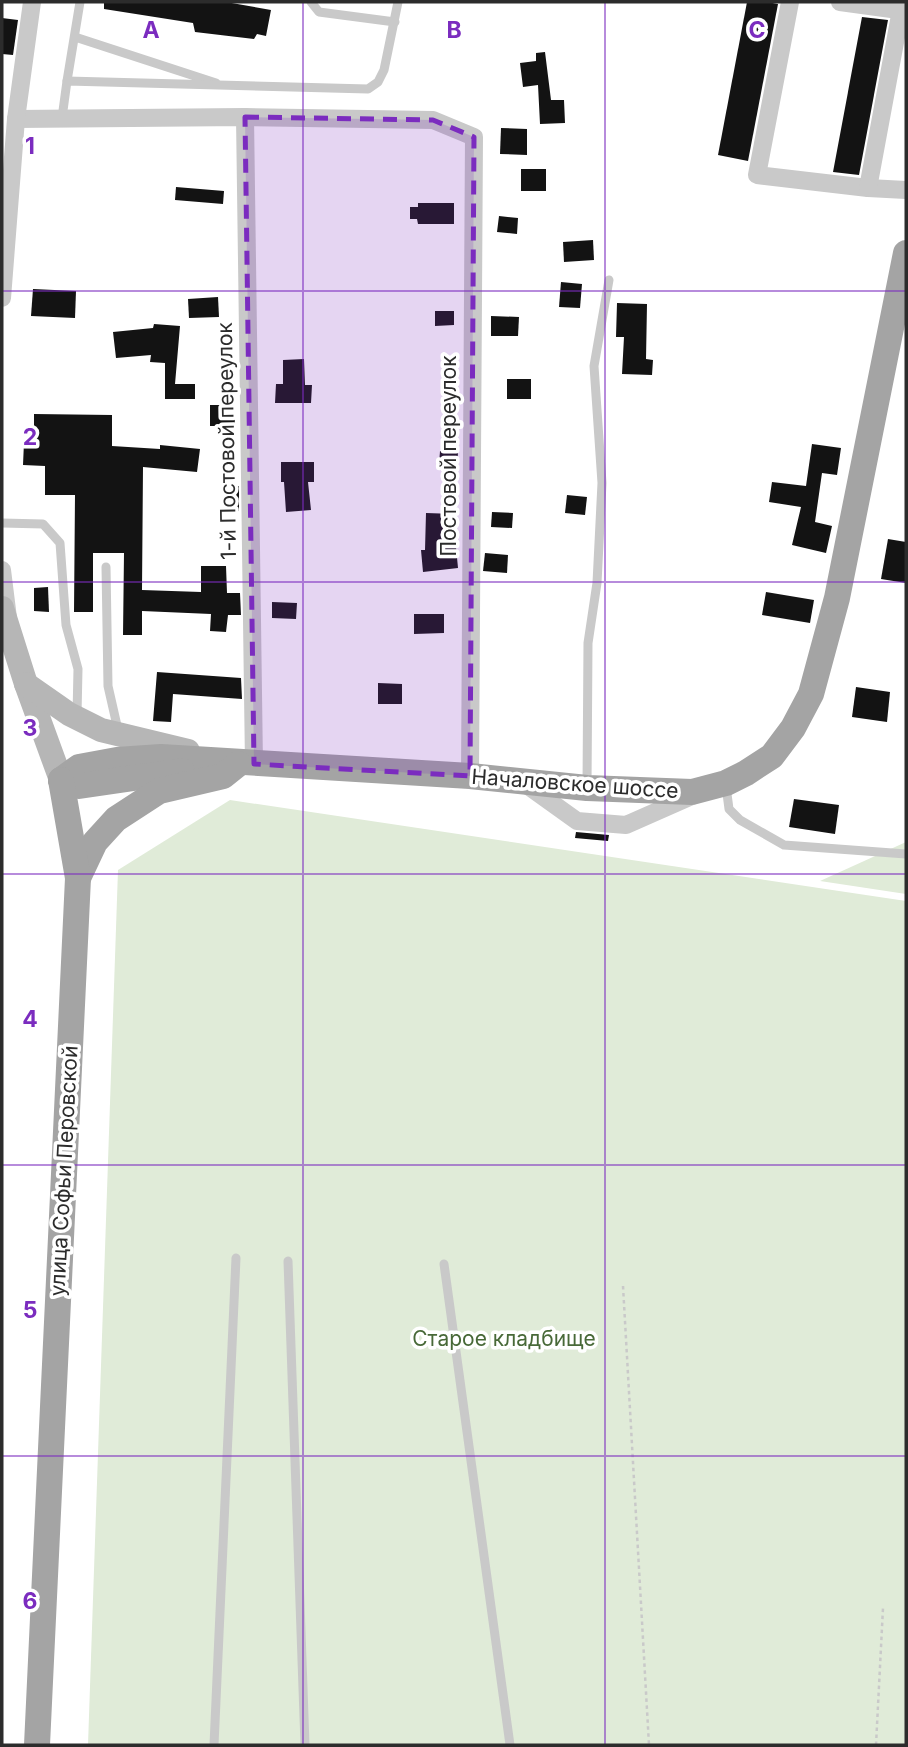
<svg xmlns="http://www.w3.org/2000/svg" width="908" height="1747" font-family="Inter,sans-serif">
	<style>
		.green { fill: #e0ebd8 }
		.building { fill: #131313 }
		.lines { fill: none; stroke-linecap: round; stroke-linejoin: round }
		.path { stroke: #c9c9c9; stroke-width: 2.5; stroke-dasharray: 3.5 3.5; stroke-linecap: butt }
		.service { stroke: #c9c9c9; stroke-width: 9 }
		.minor { stroke: #c9c9c9; stroke-width: 18 }
		.secondary { stroke: #b6b6b6; stroke-width: 24 }
		.primary { stroke: #a4a4a4; stroke-width: 26 }
		.marked { fill: #7b2cbf; fill-opacity: 0.2; stroke: #7b2cbf; stroke-width: 5; stroke-dasharray: 14 9; stroke-linejoin: round }
		.grid { fill: none; stroke: #7b2cbf; stroke-width: 2; stroke-opacity: 0.55 }
		.labels { text-anchor: middle; stroke-width: 7; stroke-linejoin: round; paint-order: stroke }
		.street-label { font-size: 21px; fill: #2c2c2c; stroke: #fff }
		.park-label { font-size: 21px; fill: #486938; stroke: #fff }
		.grid-label { font-size: 23px; text-anchor: middle; font-weight: bold; fill: #7b2cbf; stroke: #fff; stroke-width: 7; stroke-linejoin: round; paint-order: stroke }
	</style>
	<rect width="100%" height="100%" fill="#fff"/>
	<g class="green">
		<polygon points="230,800 906,901 906,1745 88,1745 118,870"/>
		<polygon points="906,842 906,894 820,881"/>
	</g>
	<g class="building">
		<polygon points="104,2 226,2 271,10 266,36 257,34 254,39 195,32 193,23 104,9"/>
		<polygon points="747,2 767,2 778,4 748,161 718,155"/>
		<polygon points="862,17 888,20 859,175 833,172"/>
		<polygon points="2,18 18,20 13,55 2,54"/>
		<polygon points="545,52 551,100 564,100 565,123 540,124 538,85 523,87 520,63 536,61 536,53"/>
		<polygon points="501,128 527,129 527,155 500,154"/>
		<rect x="521" y="169" width="25" height="22"/>
		<polygon points="176,187 224,191 223,204 175,200"/>
		<polygon points="418,203 454,203 454,224 418,224 417,219 410,219 410,207 418,207"/>
		<polygon points="499,216 518,218 517,234 497,232"/>
		<polygon points="593,240 594,260 564,262 563,242"/>
		<polygon points="561,282 582,284 580,308 559,307"/>
		<polygon points="33,289 76,291 75,318 31,316"/>
		<polygon points="218,297 219,317 189,318 188,299"/>
		<polygon points="617,303 647,304 646,359 653,360 652,375 622,374 624,337 616,337"/>
		<polygon points="435,311 454,311 454,325 435,326"/>
		<polygon points="491,316 519,317 518,336 491,336"/>
		<polygon points="154,324 180,326 175,384 195,384 195,399 165,399 165,363 150,362 151,355 116,358 113,332 153,328"/>
		<polygon points="304,359 305,385 312,385 311,403 275,403 276,384 283,384 283,360"/>
		<rect x="507" y="379" width="24" height="20"/>
		<polygon points="210,405 234,405 235,426 210,426"/>
		<polygon points="34,414 112,415 112,446 160,449 160,445 200,449 197,472 143,467 142,590 201,592 201,566 226,566 227,593 240,593 241,615 228,615 226,632 210,631 211,614 142,611 142,635 123,635 124,553 93,553 93,612 74,612 75,495 45,495 45,466 23,465 24,442 34,442"/>
		<polygon points="812,444 841,448 837,475 822,473 815,522 832,526 826,553 792,545 801,507 769,502 772,482 806,486"/>
		<polygon points="440,451 458,452 457,466 439,465"/>
		<polygon points="281,462 314,462 314,482 308,482 311,510 286,512 284,482 281,482"/>
		<polygon points="239,486 239,511 227,513 224,487"/>
		<polygon points="567,495 587,497 585,515 565,513"/>
		<polygon points="492,512 513,513 512,528 491,527"/>
		<polygon points="426,513 455,514 454,547 456,547 458,568 423,572 421,550 425,550"/>
		<polygon points="888,539 906,542 906,583 881,579"/>
		<polygon points="485,553 508,555 507,573 483,571"/>
		<polygon points="48,587 49,612 34,611 34,588"/>
		<polygon points="766,592 814,600 810,623 762,615"/>
		<polygon points="272,602 297,603 296,619 272,618"/>
		<polygon points="414,614 444,614 444,633 414,634"/>
		<polygon points="157,672 241,678 242,699 173,694 171,722 153,721"/>
		<polygon points="378,683 402,684 402,704 378,704"/>
		<polygon points="856,687 890,692 887,722 852,717"/>
		<polygon points="794,799 839,805 835,834 789,827"/>
		<polygon points="576,832 609,835 608,841 575,838"/>
	</g>
	<g class="lines">
		<g class="path">
			<polyline points="623,1286 649,1745"/>
			<polyline points="876,1745 883,1608"/>
		</g>
		<g class="service">
			<polyline points="311,2 319,12 395,22"/>
			<polyline points="75,37 216,83"/>
			<polyline points="67,81 80,2"/>
			<polyline points="62,118 67,81 368,89 378,82 384,70 398,2"/>
			<polyline points="2,523 43,524 60,543 66,625 78,669 77,715"/>
			<polyline points="106,567 108,686 118,730"/>
			<polyline points="587,786 588,643 597,583 602,483 594,366 609,280"/>
			<polyline points="726,786 729,809 740,820 784,845 906,854"/>
			<polyline points="288,1261 305,1745"/>
			<polyline points="444,1264 510,1745"/>
			<polyline points="214,1745 236,1258"/>
		</g>
		<g class="minor">
			<polyline points="790,2 757,175 868,188 906,190"/>
			<polyline points="840,2 906,11"/>
			<polyline points="245,117 254,764"/>
			<polyline points="16,119 245,117 433,120 474,137 470,776"/>
			<polyline points="868,188 901,10"/>
			<polyline points="2,298 16,119 32,2"/>
			<polyline points="2,570 8,618"/>
			<polyline points="524,783 577,821 626,825 694,795"/>
		</g>
		<g class="secondary">
			<polyline points="2,608 26,684 61,780"/>
			<polyline points="26,684 69,714 101,730 188,751"/>
		</g>
		<g class="primary">
			<polyline points="61,780 79,767 117,760 161,757 470,776 587,788 692,792 726,783 746,773 772,756 793,728 811,694 837,598 906,253"/>
			<polyline points="61,780 79,786 182,771"/>
			<polyline points="78,878 95,842 116,819 159,791 223,776 238,764"/>
			<polyline points="37,1745 78,878 61,780"/>
		</g>
	</g>
	<path class="marked" d="M245,117L433,120L474,137L470,776L254,764Z"/>
	<path class="grid" d="M303,2V1745M605,2V1745M2,291H906M2,582H906M2,874H906M2,1165H906M2,1456H906"/>
	<g class="labels">
		<g class="street-label">
			<text transform="translate(227 441) rotate(-91)" y="7">1-й Постовой переулок</text>
			<text transform="translate(449 456) rotate(-90)" y="7">Постовой переулок</text>
			<text transform="translate(575 784) rotate(4)" y="7">Началовское шоссе</text>
			<text transform="translate(64 1171) rotate(-87)" y="7">улица Софьи Перовской</text>
		</g>
		<g class="park-label">
			<text x="504" y="1346">Старое кладбище</text>
		</g>
	</g>
	<g class="grid-label">
		<text x="151" y="38">A</text>
		<text x="454" y="38">B</text>
		<text x="757" y="38">C</text>
		<text x="30" y="154">1</text>
		<text x="30" y="445">2</text>
		<text x="30" y="736">3</text>
		<text x="30" y="1027">4</text>
		<text x="30" y="1318">5</text>
		<text x="30" y="1609">6</text>
	</g>
	<rect width="908" height="1747" fill="none" stroke="#2c2c2c" stroke-width="7"/>
</svg>
